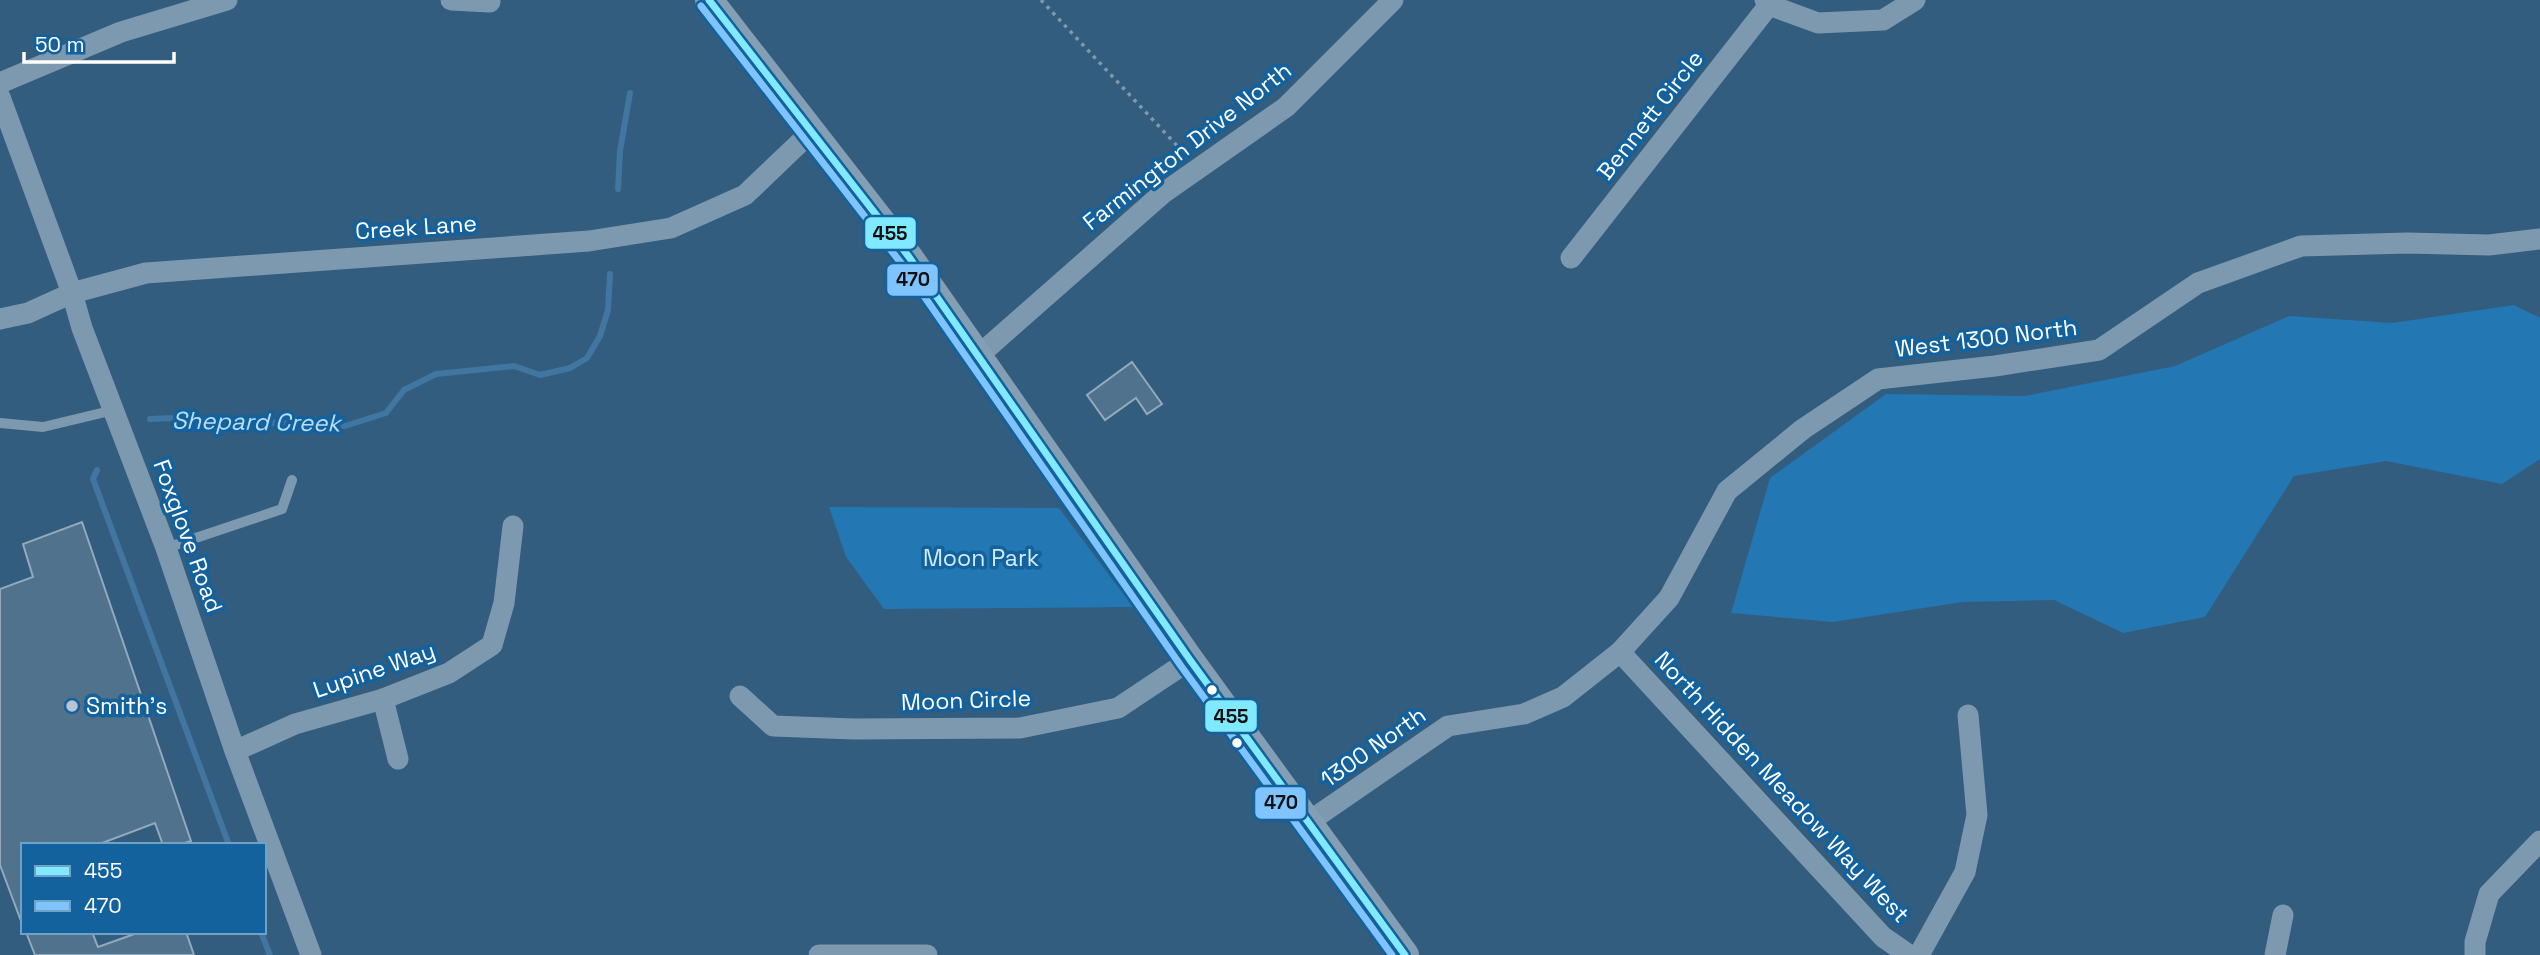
<svg xmlns="http://www.w3.org/2000/svg" width="2540" height="955" font-family="'Space Grotesk',sans-serif">
	<style>
		.green { fill: #2377b3 }
		.lines { fill: none; stroke-linecap: round; stroke-linejoin: round }
		.stream { stroke: #4176a0; stroke-width: 6 }
		.building { fill: #50728c; stroke: #92aabc; stroke-width: 2 }
		.path { stroke: #7d99af; stroke-width: 3.5; stroke-dasharray: 3.5 5; stroke-linecap: butt }
		.service { stroke: #7d99af; stroke-width: 10 }
		.minor { stroke: #7d99af; stroke-width: 21 }
		.secondary { stroke: #849fb4; stroke-width: 28 }
		.bus-1-casing { stroke: #13629d; stroke-width: 12 }
		.bus-2-casing { stroke: #13629d; stroke-width: 12 }
		.bus-1 { stroke: #80e8ff; stroke-width: 7 }
		.bus-2 { stroke: #80c4ff; stroke-width: 7 }
		.bus-dot { fill: #fff; stroke: #13629d; stroke-width: 2.5 }
		.poi-dot { fill: #b7c6d2; stroke: #13629d; stroke-width: 2.5 }
		.labels { text-anchor: middle; stroke-width: 7; stroke-linejoin: round; paint-order: stroke }
		.street-label { font-size: 23px; fill: #fff; stroke: #13629d }
		.park-label { font-size: 23px; fill: #d1ebfe; stroke: #13629d }
		.poi-label { font-size: 23px; fill: #fff; stroke: #13629d; text-anchor: start }
		.water-label { font-size: 24px; font-style: italic; fill: #b6defa; stroke: #13629d }
		.line-badge { stroke: #13629d; stroke-width: 2.5 }
		.pale-badge-label { font-size: 19px; text-anchor: middle; font-weight: bold; fill: #111 }
	</style>
	<rect width="100%" height="100%" fill="#325d7e"/>
	<g class="green">
		<polygon points="2514,305 2540,318 2540,459 2502,484 2386,461 2294,476 2205,617 2123,633 2054,600 1963,602 1833,622 1731,613 1770,478 1886,394 2025,396 2175,366 2289,316 2392,323"/>
		<polygon points="829,507 1059,508 1133,607 884,609 846,557"/>
	</g>
	<g class="lines">
		<g class="stream">
			<polyline points="618,189 620,151 630,93"/>
			<polyline points="150,419 173,418 345,426 386,413 404,390 436,374 514,366 540,375 570,368 587,358 600,336 608,310 610,274"/>
			<polyline points="97,470 93,479 229,845"/>
			<polyline points="261,932 270,955"/>
		</g>
	</g>
	<g class="building">
		<polygon points="1132,362 1162,404 1147,414 1136,398 1105,420 1087,395"/>
		<polygon points="82,522 191,841 178,845 163,845 155,823 97,845 23,845 21,921 0,865 0,589 33,577 23,544"/>
		<polygon points="26,932 92,932 98,947 140,932 186,932 194,955 35,955"/>
	</g>
	<g class="lines">
		<polyline class="path" points="1041,0 1183,152"/>
		<g class="service">
			<polyline points="0,423 43,427 114,410"/>
			<polyline points="166,548 282,509 292,480"/>
		</g>
		<g class="minor">
			<polyline points="451,0 490,2"/>
			<polyline points="1765,0 1769,5 1818,23 1883,20 1915,0"/>
			<polyline points="0,83 121,32 227,0"/>
			<polyline points="0,97 72,293 82,328 166,548 235,751 311,955"/>
			<polyline points="1571,258 1769,5"/>
			<polyline points="0,319 28,313 72,293 146,273 589,241 671,228 745,195 811,132"/>
			<polyline points="978,356 1162,194 1286,107 1393,0"/>
			<polyline points="1620,652 1883,937 1909,955"/>
			<polyline points="740,696 773,726 854,729 1020,728 1118,708 1190,660"/>
			<polyline points="383,699 398,759"/>
			<polyline points="235,751 295,724 383,699 449,673 492,645 504,603 513,526"/>
			<polyline points="1307,823 1448,726 1524,714 1563,697 1620,652 1669,598 1727,491 1803,429 1878,379 1995,366 2099,350 2198,283 2301,246 2407,243 2489,245 2540,239"/>
			<polyline points="819,955 927,955"/>
			<polyline points="1919,955 1965,872 1977,815 1968,715"/>
			<polyline points="2275,955 2283,915"/>
			<polyline points="2475,955 2475,942 2489,894 2540,841"/>
		</g>
		<polyline class="secondary" points="709,0 909,257 1190,660 1405,955"/>
		<defs>
			<polyline id="bus-1" points="709,0 909,257 1190,660 1405,955"/>
			<polyline id="bus-2" points="701,6 901,263 1181,666 1392,955"/>
		</defs>
		<use href="#bus-1" class="bus-1-casing"/>
		<use href="#bus-2" class="bus-2-casing"/>
		<use href="#bus-1" class="bus-1"/>
		<use href="#bus-2" class="bus-2"/>
	</g>
	<g class="bus-dot">
		<circle cx="1212" cy="690" r="6"/>
		<circle cx="1237" cy="743" r="6"/>
	</g>
	<circle class="poi-dot" cx="72" cy="706" r="7"/>
	<g class="labels">
		<g class="street-label">
			<text transform="translate(1650 115) rotate(-52)" y="8">Bennett Circle</text>
			<text transform="translate(1187 146) rotate(-38)" y="8">Farmington Drive North</text>
			<text transform="translate(416 227) rotate(-4)" y="8">Creek Lane</text>
			<text transform="translate(1986 338) rotate(-7)" y="8">West 1300 North</text>
			<text transform="translate(188 536) rotate(70)" y="8">Foxglove Road</text>
			<text transform="translate(374 670) rotate(-19)" y="8">Lupine Way</text>
			<text transform="translate(966 700) rotate(-2)" y="8">Moon Circle</text>
			<text transform="translate(1373 747) rotate(-35)" y="8">1300 North</text>
			<text transform="translate(1782 787) rotate(47)" y="8">North Hidden Meadow Way West</text>
		</g>
		<g class="park-label">
			<text x="981" y="566">Moon Park</text>
		</g>
		<g class="poi-label">
			<text x="86" y="714">Smith's</text>
		</g>
		<g class="water-label">
			<text transform="translate(256 422) rotate(1)" y="8">Shepard Creek</text>
		</g>
	</g>
	<g class="line-badge">
		<rect x="864" y="216" width="53" height="34" rx="7" fill="#80e8ff"/>
		<rect x="886" y="263" width="53" height="34" rx="7" fill="#80c4ff"/>
		<rect x="1204" y="699" width="54" height="34" rx="7" fill="#80e8ff"/>
		<rect x="1254" y="786" width="53" height="34" rx="7" fill="#80c4ff"/>
	</g>
	<g class="pale-badge-label">
		<text x="890" y="240">455</text>
		<text x="913" y="286">470</text>
		<text x="1231" y="723">455</text>
		<text x="1281" y="809">470</text>
	</g>
	<rect x="21" y="843" width="245" height="91" fill="#13629d" stroke="#71a1c4" stroke-width="2"/>
	<rect x="35" y="866" width="35" height="10" fill="#80e8ff" stroke="#71a1c4" stroke-width="2"/>
	<text x="84" y="878" font-size="21" fill="#ffffff">455</text>
	<rect x="35" y="901" width="35" height="10" fill="#80c4ff" stroke="#71a1c4" stroke-width="2"/>
	<text x="84" y="913" font-size="21" fill="#ffffff">470</text>
	<path d="M24 52v10h150v-10" fill="none" stroke="#ffffff" stroke-width="3.5"/>
	<text x="35" y="52" font-size="21" fill="#ffffff" stroke="#13629d" stroke-width="5" paint-order="stroke">50 m</text>
</svg>
